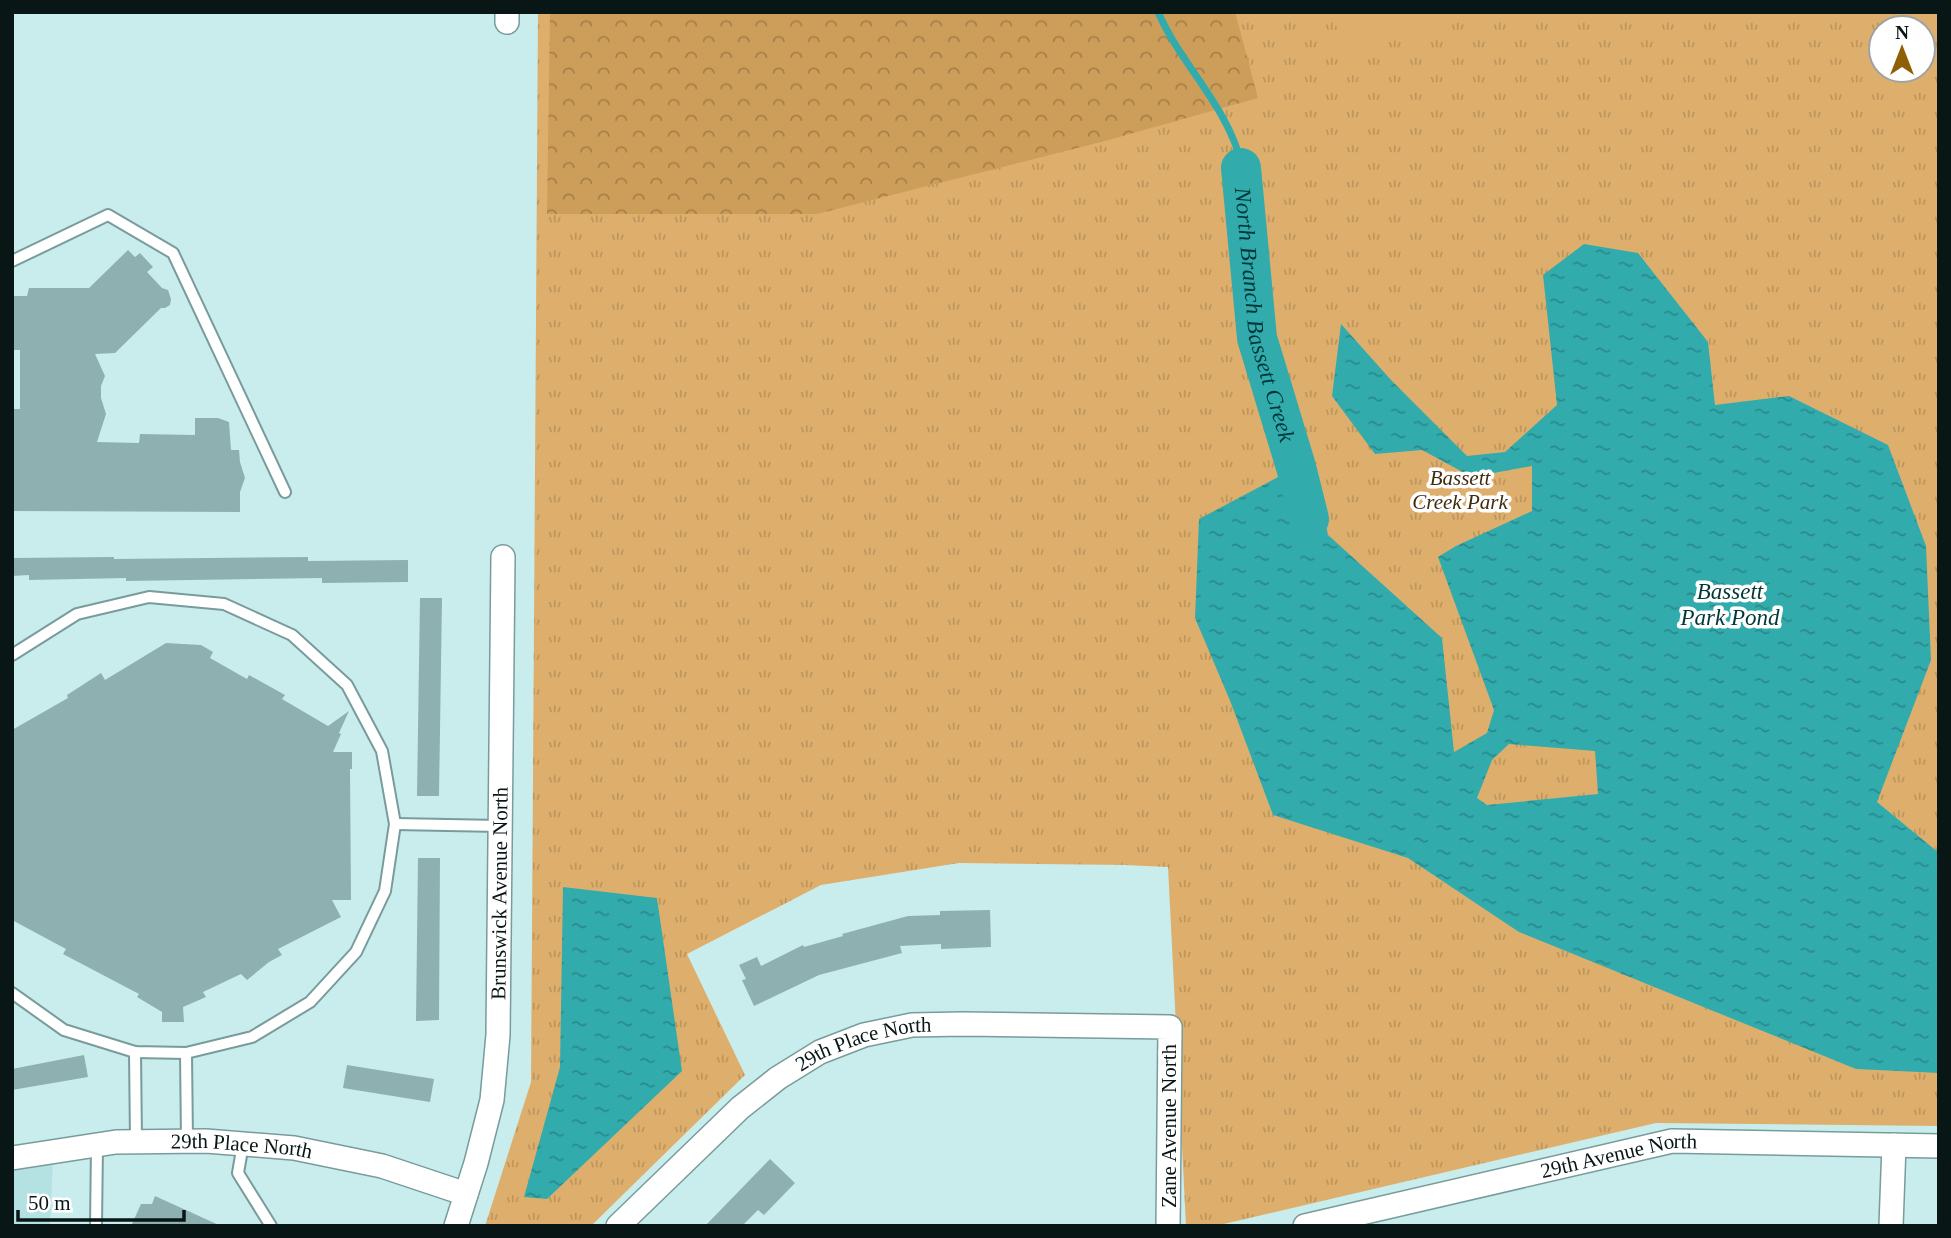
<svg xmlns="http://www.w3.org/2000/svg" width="1951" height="1238" font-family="'Times New Roman',serif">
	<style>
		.built { fill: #b4e1e1 }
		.grass { fill: url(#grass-tufts); fill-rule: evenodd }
		.forest { fill: url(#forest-crowns) }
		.garden { fill: #deaf6c }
		.water { fill: url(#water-ripples); fill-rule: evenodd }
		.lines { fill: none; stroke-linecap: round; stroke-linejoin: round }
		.stream { stroke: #32abad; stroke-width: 7 }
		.river { stroke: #32abad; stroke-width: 40 }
		.building { fill: #8eb0b0 }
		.lane-casing { stroke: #799b9b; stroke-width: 14 }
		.street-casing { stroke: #799b9b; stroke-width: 26 }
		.lane { stroke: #fff; stroke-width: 10 }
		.street { stroke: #fff; stroke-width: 23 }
		.labels { text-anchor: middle; stroke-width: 7; stroke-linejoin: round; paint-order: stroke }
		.park-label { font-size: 21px; font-style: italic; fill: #412d0e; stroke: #fff }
		.street-label { font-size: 21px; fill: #091616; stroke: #fff }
		.water-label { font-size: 23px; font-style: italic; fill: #003839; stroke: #fff }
	</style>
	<defs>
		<pattern id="grass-tufts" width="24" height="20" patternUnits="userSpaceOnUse" patternTransform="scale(1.75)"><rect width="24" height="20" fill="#deaf6c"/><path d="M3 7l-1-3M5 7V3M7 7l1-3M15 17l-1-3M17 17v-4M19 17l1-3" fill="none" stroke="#bd965d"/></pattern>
		<pattern id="forest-crowns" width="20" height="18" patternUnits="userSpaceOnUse" patternTransform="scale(1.75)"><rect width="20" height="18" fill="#cd9e5a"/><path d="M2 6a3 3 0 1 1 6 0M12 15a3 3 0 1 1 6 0" fill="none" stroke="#a58049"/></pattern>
		<pattern id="water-ripples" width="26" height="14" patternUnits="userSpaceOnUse" patternTransform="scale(1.75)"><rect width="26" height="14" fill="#32abad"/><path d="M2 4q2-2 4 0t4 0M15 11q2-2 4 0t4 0" fill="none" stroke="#298a8c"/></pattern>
	</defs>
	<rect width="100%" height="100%" fill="#c9eded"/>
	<polygon class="built" points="53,1159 50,1226 12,1226 12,1166"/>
	<path class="grass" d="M538,12H1939V1126L1656,1123L1215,1226H1186L1168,867L1125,865L959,863L821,885L687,954L745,1075L591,1226H485L531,1082ZM1881,28H1923V70H1881Z"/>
	<polygon class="forest" points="550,12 1235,12 1258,98 1105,141 817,214 547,214"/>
	<polygon class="garden" points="1332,12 1485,12 1346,56"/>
	<g class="water">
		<path d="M1584,244L1638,253L1708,342L1715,405L1789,396L1888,445L1926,546L1931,660L1877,802L1939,853V1073L1856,1069L1519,932L1408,858L1273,815L1231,703L1195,618L1199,519L1312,459L1328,535L1442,638L1454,752L1487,733L1494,710L1438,557L1456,546L1532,511V466L1472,477L1422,450L1375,454L1332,396L1341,324L1391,380L1467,456L1505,452L1557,405L1543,275ZM1509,744L1595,751L1598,794L1487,805L1477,798L1492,760Z"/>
		<polygon points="563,887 657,898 682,1071 547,1199 524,1197 560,1067"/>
	</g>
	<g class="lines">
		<path class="stream" d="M1158,12C1178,58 1215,94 1234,141C1238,149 1239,159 1241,168"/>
		<path class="river" id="s1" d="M1241,168L1257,338L1296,467L1309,519"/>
	</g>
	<g class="building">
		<polygon points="128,250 135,257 140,253 153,267 147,272 162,288 168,290 171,299 170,305 165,308 161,308 115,353 95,354 105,376 101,386 101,398 106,414 97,442 139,443 140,434 195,435 195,418 218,418 229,422 231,450 239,450 240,462 245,478 240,492 240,512 12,511 12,409 20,409 20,350 12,350 12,296 27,296 29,288 89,288"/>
		<polygon points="114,557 114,559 308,557 308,561 408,560 408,582 322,583 322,578 126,581 126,578 29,580 29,575 12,576 12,558"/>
		<polygon points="420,598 442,598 439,796 417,796"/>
		<polygon points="166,643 201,645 213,652 210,658 247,679 249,675 285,695 282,699 328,726 349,711 339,733 341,734 333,752 352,752 352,769 350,769 351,900 332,900 341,917 278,949 282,955 269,962 247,980 241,974 203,992 206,997 183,1007 184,1022 162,1022 162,1012 137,997 139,994 63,954 66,949 12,920 12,730 68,698 67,695 101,673 105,680"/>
		<polygon points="418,858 440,858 439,1020 416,1021"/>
		<polygon points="990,910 991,947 941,949 941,944 900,946 902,953 819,975 754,1006 742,980 746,979 739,965 757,957 761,966 803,945 804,947 843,936 842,934 908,916 940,915 940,911"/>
		<polygon points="84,1055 88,1077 12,1090 12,1069"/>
		<polygon points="347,1065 434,1079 430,1102 343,1088"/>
		<polygon points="770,1159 795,1183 764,1215 758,1210 742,1226 705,1226"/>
		<polygon points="155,1196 221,1226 131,1226 141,1204 152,1204"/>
	</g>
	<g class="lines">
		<defs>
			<g id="lane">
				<polyline points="12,261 108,215 173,253 285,492"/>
				<polyline points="12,655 77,614 149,597 224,604 292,635 347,685 382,751 395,824 385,891 356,952 310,1002 252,1037 186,1053 135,1052 64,1030 12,993"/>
				<polyline points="395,824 500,826"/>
				<polyline points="135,1052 136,1142"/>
				<polyline points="186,1053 187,1141"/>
				<polyline points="243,1144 238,1173 271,1226"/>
				<polyline points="96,1226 97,1145"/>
			</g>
			<g id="street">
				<polyline points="507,22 507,12"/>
				<path id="s2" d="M12,1158L116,1142L206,1141L294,1148L382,1166L466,1194"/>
				<path id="s3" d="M456,1226L476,1163L492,1100L498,1035L503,557"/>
				<path id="s4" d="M618,1226L740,1108L778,1078L820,1052L864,1035L912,1025L962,1024L1170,1027L1168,1226"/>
				<path id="s5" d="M1305,1226L1672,1141L1939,1146"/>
				<polyline points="1891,1226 1894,1145"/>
			</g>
		</defs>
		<use href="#lane" class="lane-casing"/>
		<use href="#street" class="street-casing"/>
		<use href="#lane" class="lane"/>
		<use href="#street" class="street"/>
	</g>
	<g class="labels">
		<g class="park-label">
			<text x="1460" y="485">Bassett<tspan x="1460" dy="24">Creek Park</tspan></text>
		</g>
		<g class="street-label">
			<text dy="7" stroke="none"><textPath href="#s3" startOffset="338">Brunswick Avenue North</textPath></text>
			<text dy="7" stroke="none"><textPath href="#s4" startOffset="312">29th Place North</textPath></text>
			<text transform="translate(1169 1126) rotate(-90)" y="7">Zane Avenue North</text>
			<text dy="7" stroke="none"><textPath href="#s2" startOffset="231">29th Place North</textPath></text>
			<text dy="7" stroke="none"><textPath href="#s5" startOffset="322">29th Avenue North</textPath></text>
		</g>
		<g class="water-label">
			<text dy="8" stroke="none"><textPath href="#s1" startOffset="149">North Branch Bassett Creek</textPath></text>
			<text x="1730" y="599">Bassett<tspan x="1730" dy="26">Park Pond</tspan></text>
		</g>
	</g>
	<rect width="1951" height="1238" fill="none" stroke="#091616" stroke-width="28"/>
	<g transform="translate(1902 49)"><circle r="33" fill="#ffffff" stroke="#9da2a2" stroke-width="2"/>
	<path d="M0-5L12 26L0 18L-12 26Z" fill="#8d5f06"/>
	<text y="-10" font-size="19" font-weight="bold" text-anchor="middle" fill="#091616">N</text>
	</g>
	<path d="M18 1210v10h166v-10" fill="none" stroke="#091616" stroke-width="3.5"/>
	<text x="28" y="1210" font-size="21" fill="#091616" stroke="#ffffff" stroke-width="5" paint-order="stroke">50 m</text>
</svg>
